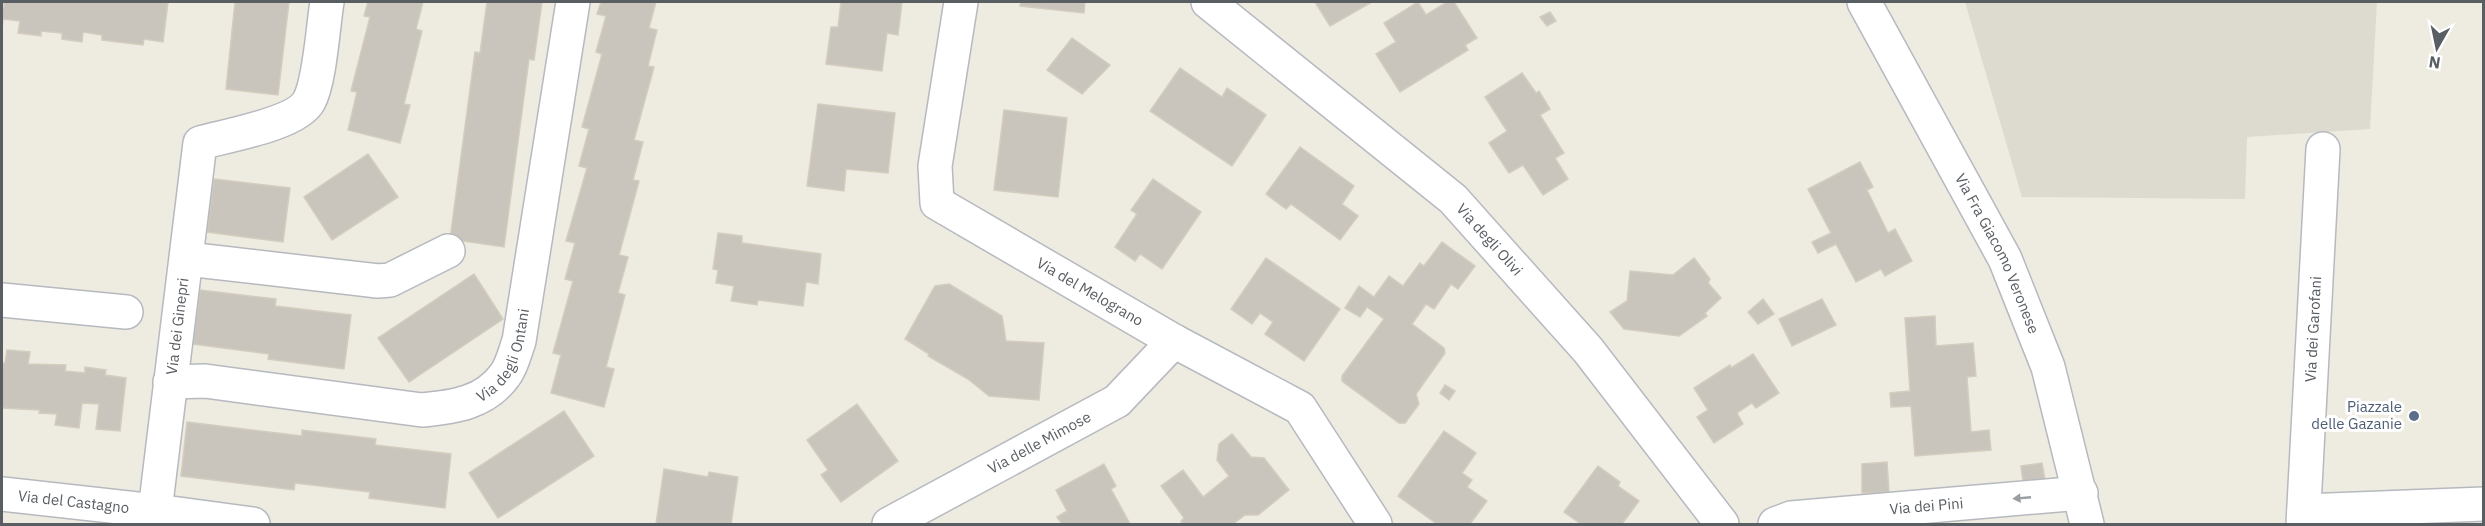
<svg xmlns="http://www.w3.org/2000/svg" width="2485" height="526" font-family="'IBM Plex Sans',sans-serif">
	<style>
		.education { fill: #dddacf }
		.building { fill: #c9c5bd; stroke: #d3cdbe; stroke-width: 1.5 }
		.lines { fill: none; stroke-linecap: round; stroke-linejoin: round }
		.minor-casing { stroke: #b6b9bf; stroke-width: 36 }
		.minor { stroke: #fff; stroke-width: 33 }
		.oneway { fill: #9b9ea1 }
		.service-dot { fill: #5c6f8a; stroke: #fff; stroke-width: 2 }
		.labels { text-anchor: middle; stroke-width: 6; stroke-linejoin: round; paint-order: stroke }
		.street-label { font-size: 15px; fill: #595e63; stroke: #fff }
		.service-label { font-size: 15px; fill: #4e5e75; stroke: #fff; text-anchor: end }
	</style>
	<rect width="100%" height="100%" fill="#eeebe0"/>
	<polygon class="education" points="1965,2 2377,2 2370,129 2247,137 2245,199 2022,197"/>
	<g class="building">
		<polygon points="4,2 168,2 163,42 144,39 143,45 102,40 102,35 83,32 82,42 62,39 62,33 41,31 41,36 18,33 20,21 3,19 2,30 2,7 4,7"/>
		<polygon points="235,2 289,2 278,95 226,89"/>
		<polygon points="368,2 423,2 416,29 422,31 404,104 410,105 400,143 348,130 357,92 351,91 370,17 364,16"/>
		<polygon points="487,2 542,2 534,60 529,59 504,247 450,239 475,52 480,53"/>
		<polygon points="601,2 656,2 649,28 657,30 648,66 654,67 634,140 643,142 633,180 639,181 619,255 628,257 618,293 625,295 606,367 614,369 604,407 551,393 561,355 553,353 573,281 565,279 575,243 566,241 587,168 579,166 589,129 582,127 602,54 596,52 606,16 597,14"/>
		<polygon points="841,2 902,2 898,35 887,33 882,71 826,64 831,27 838,27"/>
		<polygon points="1021,2 1085,2 1084,13 1020,6"/>
		<polygon points="1315,2 1372,2 1330,26"/>
		<polygon points="1418,2 1426,15 1447,2 1454,2 1477,38 1465,45 1468,50 1400,92 1376,54 1396,42 1384,23"/>
		<polygon points="1550,12 1556,21 1547,26 1540,17"/>
		<polygon points="1072,38 1110,65 1082,94 1047,70"/>
		<polygon points="1180,68 1222,97 1227,88 1266,115 1232,166 1150,111"/>
		<polygon points="1522,73 1536,93 1539,91 1550,109 1540,115 1564,153 1555,158 1568,179 1543,195 1523,165 1509,173 1489,143 1507,131 1485,97"/>
		<polygon points="818,104 895,113 888,173 846,169 844,191 807,186"/>
		<polygon points="1004,110 1067,118 1058,197 994,190"/>
		<polygon points="1300,147 1354,186 1342,204 1358,216 1340,240 1291,204 1286,209 1266,194"/>
		<polygon points="368,154 398,197 332,240 304,197"/>
		<polygon points="1860,162 1873,187 1867,190 1888,233 1895,229 1912,261 1885,276 1881,269 1856,282 1836,244 1818,253 1812,242 1831,233 1808,189"/>
		<polygon points="214,179 290,188 283,242 207,232"/>
		<polygon points="1153,179 1201,212 1162,269 1140,254 1135,261 1115,247 1137,214 1131,210"/>
		<polygon points="718,233 742,236 742,243 821,254 818,284 806,282 803,306 758,300 757,305 731,301 734,286 716,283 718,270 713,269"/>
		<polygon points="1442,242 1475,266 1458,289 1451,284 1434,309 1426,304 1412,324 1444,348 1445,353 1416,394 1419,404 1405,423 1399,423 1342,381 1342,376 1384,319 1367,307 1360,317 1345,308 1359,286 1374,297 1389,276 1403,286 1420,263 1424,266"/>
		<polygon points="1266,258 1340,309 1304,361 1265,334 1273,322 1260,313 1252,324 1231,309"/>
		<polygon points="1694,258 1710,279 1708,283 1721,298 1705,313 1707,316 1679,336 1624,329 1610,312 1627,301 1630,271 1673,275"/>
		<polygon points="474,274 503,319 409,382 378,338"/>
		<polygon points="949,284 1002,316 1006,341 1044,343 1039,400 989,396 968,379 928,356 929,354 905,339 935,286"/>
		<polygon points="200,290 276,299 275,306 351,315 344,369 268,359 269,354 193,344"/>
		<polygon points="1763,299 1774,314 1758,324 1748,312"/>
		<polygon points="1822,299 1836,325 1792,346 1779,319"/>
		<polygon points="1935,316 1936,346 1973,343 1976,376 1967,377 1971,432 1989,430 1991,450 1915,456 1911,406 1891,407 1890,393 1910,391 1905,318"/>
		<polygon points="7,350 30,352 28,364 66,365 65,371 85,373 85,367 106,370 105,375 126,378 120,431 96,429 99,404 82,403 79,428 55,425 57,414 39,413 40,410 2,408 2,363 5,363"/>
		<polygon points="1753,354 1779,393 1756,408 1752,403 1737,413 1743,424 1714,443 1697,417 1708,410 1694,388 1730,365 1731,368"/>
		<polygon points="1445,385 1455,391 1449,400 1440,393"/>
		<polygon points="857,404 898,461 841,502 821,475 828,470 807,440"/>
		<polygon points="564,411 594,456 498,518 469,473"/>
		<polygon points="187,422 302,436 302,430 376,439 375,445 451,454 445,508 369,498 370,492 295,483 294,490 181,476"/>
		<polygon points="1444,431 1476,453 1462,473 1472,480 1467,487 1487,501 1470,524 1437,524 1398,496"/>
		<polygon points="1232,434 1251,457 1264,458 1289,490 1258,515 1245,515 1233,524 1183,524 1181,521 1184,518 1161,486 1183,470 1203,497 1229,476 1217,460 1219,444"/>
		<polygon points="1887,462 1889,492 1862,493 1862,464"/>
		<polygon points="2042,463 2045,480 2023,481 2021,466"/>
		<polygon points="1104,464 1116,486 1111,489 1130,524 1062,524 1057,517 1067,511 1056,490"/>
		<polygon points="1598,466 1620,482 1618,486 1639,501 1622,524 1581,524 1564,512"/>
		<polygon points="664,469 708,477 709,472 738,477 731,524 656,524"/>
	</g>
	<g class="lines">
		<defs>
			<g id="minor">
				<path id="s1" d="M961,2L935,166L937,203L1174,341L1300,408L1375,524"/>
				<path id="s2" d="M1208,2L1453,199L1588,350L1722,524"/>
				<path id="s3" d="M1864,2L2005,259L2048,367L2087,524"/>
				<polyline points="187,259 378,281 390,280 448,251"/>
				<polyline points="2,300 126,312"/>
				<path id="s4" d="M170,382L205,381L422,410C454,407 485,403 505,375C512,366 515,352 519,341L573,2"/>
				<path id="s5" d="M2,494L155,511L253,524"/>
				<path id="s6" d="M155,511L200,143C225,136 297,124 309,101C320,81 323,26 327,2"/>
				<polyline points="2304,511 2484,504"/>
				<path id="s7" d="M889,524L1117,401L1174,341"/>
				<path id="s8" d="M1775,524L1791,518L2081,493"/>
				<path id="s9" d="M2303,524L2323,149"/>
			</g>
		</defs>
		<use href="#minor" class="minor-casing"/>
		<use href="#minor" class="minor"/>
	</g>
	<defs><path id="oneway-solid" d="M-6-.8H1V-3.2L6.5 0L1 3.2V.8H-6Z" transform="scale(1.5)"/></defs>
	<use class="oneway" href="#oneway-solid" transform="translate(2022 498) rotate(175)"/>
	<circle class="service-dot" cx="2414" cy="416" r="6"/>
	<g class="labels">
		<g class="street-label">
			<text dy="5" stroke="none"><textPath href="#s2" startOffset="369">Via degli Olivi</textPath></text>
			<text dy="5" stroke="none"><textPath href="#s3" startOffset="285">Via Fra Giacomo Veronese</textPath></text>
			<text dy="5" stroke="none"><textPath href="#s1" startOffset="380">Via del Melograno</textPath></text>
			<text dy="5" stroke="none"><textPath href="#s6" startOffset="186">Via dei Ginepri</textPath></text>
			<text dy="5" stroke="none"><textPath href="#s9" startOffset="195">Via dei Garofani</textPath></text>
			<text dy="5" stroke="none"><textPath href="#s4" startOffset="364">Via degli Ontani</textPath></text>
			<text dy="5" stroke="none"><textPath href="#s7" startOffset="171">Via delle Mimose</textPath></text>
			<text dy="5" stroke="none"><textPath href="#s5" startOffset="72">Via del Castagno</textPath></text>
			<text dy="5" stroke="none"><textPath href="#s8" startOffset="153">Via dei Pini</textPath></text>
		</g>
		<g class="service-label">
			<text x="2402" y="412">Piazzale<tspan x="2402" dy="17">delle Gazanie</tspan></text>
		</g>
	</g>
	<rect width="2485" height="526" fill="none" stroke="#595e63" stroke-width="6"/>
	<g transform="translate(2437 48) rotate(189)" stroke="#ffffff" stroke-width="4.5" paint-order="stroke">
	<path d="M0-4.5L10 22L0 15L-10 22Z" fill="#595e63"/>
	<text y="-9" font-size="16" font-weight="bold" text-anchor="middle" fill="#595e63">N</text>
	</g>
</svg>
